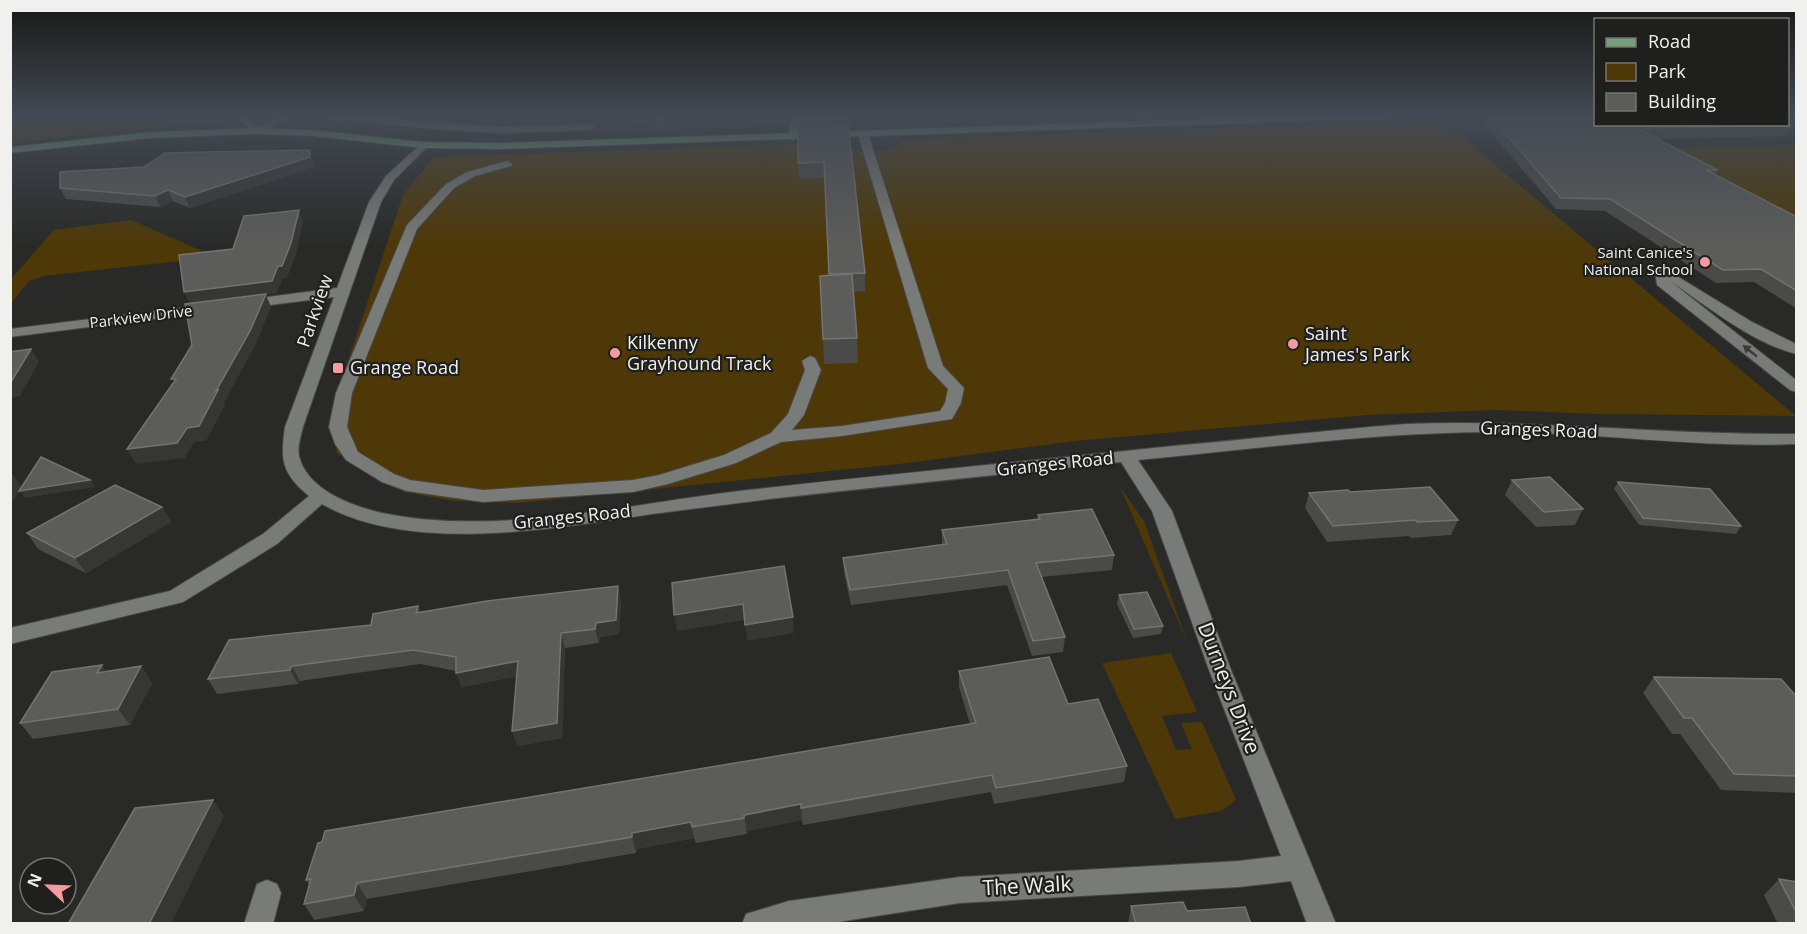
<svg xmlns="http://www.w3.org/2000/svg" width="1807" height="934" font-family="'Open Sans',sans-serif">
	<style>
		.green { fill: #4e3807 }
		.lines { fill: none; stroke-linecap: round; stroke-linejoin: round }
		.minor-casing { stroke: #474846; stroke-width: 2 }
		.major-casing { stroke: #474846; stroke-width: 2 }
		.minor { fill: #797b78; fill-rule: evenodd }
		.major { fill: #74a179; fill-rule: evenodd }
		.wall { fill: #4a4b48 }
		.shaded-wall { fill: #363633 }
		.building { fill: #5c5c5a; stroke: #737471; stroke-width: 1.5 }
		.oneway { fill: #3a3b39 }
		.poi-dot { fill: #f49b9f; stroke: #1f201e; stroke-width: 2 }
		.labels { text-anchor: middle; stroke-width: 4.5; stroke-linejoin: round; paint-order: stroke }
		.far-poi-label { font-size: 15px; fill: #f0f1ef; stroke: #1f201e; text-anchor: end }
		.far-street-label { font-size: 15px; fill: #f0f1ef; stroke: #1f201e }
		.street-label { font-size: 18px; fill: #f0f1ef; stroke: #1f201e }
		.poi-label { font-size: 18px; fill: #f0f1ef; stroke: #1f201e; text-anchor: start }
		.near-street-label { font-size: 21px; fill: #f0f1ef; stroke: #1f201e }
	</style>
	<rect width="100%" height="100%" fill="#292a28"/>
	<g class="green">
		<polygon points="37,115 209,115 220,120 11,143 10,119"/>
		<path d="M1440,119L1796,416L1597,414L1497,410L1367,415L1075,441L899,464L518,503L454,501L404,492L337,453L330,415L403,195L434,157L827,143C851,152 877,156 901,144L902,140L1380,122C1403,130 1418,120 1440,119Z"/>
		<polygon points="1796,145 1796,218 1659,149"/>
		<polygon points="131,220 216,257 43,276 29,281 11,303 11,279 54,230"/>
		<polygon points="1120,487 1144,521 1188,644"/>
		<polygon points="1171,653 1197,712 1162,716 1176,750 1192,749 1181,723 1202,722 1236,800 1221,811 1175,819 1102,663"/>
	</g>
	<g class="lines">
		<defs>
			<g id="minor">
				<polygon points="10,115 27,115 10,120"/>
				<polygon points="234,115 245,115 258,127 283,115 296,115 256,134"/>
				<polygon points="321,115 353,115 503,127 591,124 596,127 591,130 503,133 444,130 326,118"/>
				<polygon points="792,115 802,115 798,137 793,140 788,137"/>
				<polygon points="1136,115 1146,115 1152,123 1144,125"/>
				<polygon points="863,131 868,134 943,366 964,388 961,403 952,419 842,436 781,442 736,463 668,484 633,492 483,502 407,491 382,482 346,460 335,444 329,427 336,393 407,225 446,184 467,172 507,161 512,164 511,166 475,176 454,188 417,229 352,393 347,427 358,452 394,474 410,480 483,490 633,480 659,475 724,455 771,433 788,414 805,370 802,361 810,356 815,358 821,370 804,415 792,430 842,426 940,411 945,403 948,389 928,368 858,134"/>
				<path d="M423,142L427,143V147L394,180L381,202L303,427C301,436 297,447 299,456C307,490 352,506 382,513C496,537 633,503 748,490C890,474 1031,461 1173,446C1251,439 1328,430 1406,424C1536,419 1666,435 1796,434V444C1696,448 1597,432 1496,432C1376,432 1257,449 1138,460L1172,511L1231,670L1336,924H1307L1291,881L1239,887L960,903L825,924H742L746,914L789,901L960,877L1239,861L1281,856L1209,670L1152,511L1121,462C1004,474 887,486 769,499C730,504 691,509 652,514C556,528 411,555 322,504L277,544L183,602L10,644V628L170,591L263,534L309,496C282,474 280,460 285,427L334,297L245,308L238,304L245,300L337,288L369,202L386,176Z"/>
				<path d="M1662,267L1752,322L1796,344V354C1750,342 1709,307 1670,281L1796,380V392L1790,390L1657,285L1655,271Z"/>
				<polygon points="211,304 218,308 216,311 10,337 10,329"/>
				<polygon points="267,880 277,884 281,893 273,924 244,924 257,884"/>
			</g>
			<polygon id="major" points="1313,115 1397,115 1392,118 502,149 423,148 313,136 256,134 151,138 10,153 10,147 151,132 256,128 313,130 423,142 502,143"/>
		</defs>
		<use href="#minor" class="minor-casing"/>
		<use href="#major" class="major-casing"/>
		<use href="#minor" class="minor"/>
		<use href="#major" class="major"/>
	</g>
	<g class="wall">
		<polygon points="638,115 680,115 678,126 664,131 639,123"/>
		<polygon points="745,115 790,115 788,125 746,126"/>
		<polygon points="847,115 865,273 865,291 853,292 857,338 858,363 824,364 823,339 829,275 825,178 799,179 798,163 801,120"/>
		<polygon points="1476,115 1596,115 1793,125 1787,136 1658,139 1718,170 1716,175 1797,217 1797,309 1754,282 1716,283 1605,211 1556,209"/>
		<polygon points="312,160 314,167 190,208 173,201 160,207 66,199 60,188"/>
		<polygon points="1512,480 1583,509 1575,525 1536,527 1505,495"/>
		<polygon points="1618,482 1741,526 1736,534 1639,525 1614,489"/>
		<polygon points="1350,492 1458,520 1451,535 1411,538 1409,536 1327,542 1305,508 1309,493"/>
		<polygon points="162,507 171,522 86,573 38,549 27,533"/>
		<polygon points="1038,515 1114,555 1112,570 1041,577 1065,637 1063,652 1032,656 1007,585 851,605 844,573 843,558 942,545 942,530 1037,520"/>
		<polygon points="1119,595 1163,626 1161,634 1133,638 1117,604"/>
		<polygon points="621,600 619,634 600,637 599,643 565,648 562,738 517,746 517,676 462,687 456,671 420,664 300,681 298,684 217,694 208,679 371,625 418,606 420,612"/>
		<polygon points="141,666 152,683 130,725 33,739 20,723 106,671"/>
		<polygon points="959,671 1068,704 1127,766 1124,782 994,804 991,792 803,825 802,820 747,831 747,834 696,843 694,838 637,849 636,853 367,899 364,911 314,920 304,904 309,885 306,880 970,724 959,687"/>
		<polygon points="1654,677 1797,697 1797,793 1721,790 1680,734 1672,734 1643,693"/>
		<polygon points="1779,879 1797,882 1797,924 1778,924 1764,895"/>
		<polygon points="1131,906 1187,911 1251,924 1128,924"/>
	</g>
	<g class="shaded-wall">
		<polygon points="677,115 680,115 678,126 664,131 662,120"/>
		<polygon points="787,115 790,115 788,125"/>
		<polygon points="309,150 312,160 314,167 190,208 185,197"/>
		<polygon points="168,190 173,201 160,207 155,196"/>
		<polygon points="299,210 303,221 296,255 287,278 283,278 277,293 266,295 271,307 256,344 224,403 225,405 206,441 194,442 185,458 136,464 127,449 187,428 199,426 190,304 184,292"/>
		<polygon points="31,349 39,362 20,396 14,397 10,401 10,383"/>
		<polygon points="12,473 22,488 90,480 95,487 25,498 20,491 10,504 10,474"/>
		<polygon points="162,507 171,522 86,573 75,558"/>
		<polygon points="618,586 621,600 619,634 600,637 599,643 595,629 596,623"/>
		<polygon points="743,604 745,620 677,631 674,615"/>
		<polygon points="793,617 794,633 747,641 745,625"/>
		<polygon points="561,633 565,648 562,738 517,746 512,731"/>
		<polygon points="518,661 523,675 462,687 456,673"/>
		<polygon points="102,665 113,681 97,673"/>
		<polygon points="141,666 152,683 130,725 118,709"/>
		<polygon points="292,666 300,681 298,684 290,670"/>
		<polygon points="213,800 224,816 171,924 149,924"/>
		<polygon points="801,804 802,820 747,831 747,834 744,815"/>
		<polygon points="691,822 694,838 637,849 636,853 632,837 632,833"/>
		<polygon points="357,883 367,899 364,911 354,895"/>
	</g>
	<g class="building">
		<polygon points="644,115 677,115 662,120"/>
		<polygon points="745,115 782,115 745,116"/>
		<polygon points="802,115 847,115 847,119 801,120"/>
		<polygon points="1489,115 1596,115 1596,124 1788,124 1788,123 1793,125 1638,129 1718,170 1706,170 1797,217 1797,291 1761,269 1723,270 1610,199 1561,198"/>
		<polygon points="848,124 865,273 829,274 824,162 798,163 798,126"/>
		<polygon points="309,150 310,157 185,197 168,190 155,196 60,188 60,172 144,167 165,153"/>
		<polygon points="299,210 291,243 282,266 278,266 272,281 184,292 179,255 233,249 244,216"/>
		<polygon points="852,274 857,338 823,339 820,276"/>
		<polygon points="266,294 250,331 216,391 218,390 199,426 187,428 177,443 127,449 176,379 171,379 192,345 185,304"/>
		<polygon points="31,349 11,382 10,383 10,352"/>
		<polygon points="41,457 90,480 19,491"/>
		<polygon points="1550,477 1583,509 1544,512 1512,480"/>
		<polygon points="1618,482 1710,489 1741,526 1643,518"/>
		<polygon points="115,485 162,507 75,558 27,533"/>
		<polygon points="1430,487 1458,520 1417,522 1416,520 1333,526 1309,493 1348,490 1350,492"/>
		<polygon points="1092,509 1114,555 1036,563 1065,637 1033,641 1008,570 850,590 843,558 947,544 942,530 1040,519 1038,515"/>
		<polygon points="784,566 793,617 745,625 743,604 674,615 672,583"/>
		<polygon points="618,586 616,620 596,623 595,629 561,633 557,723 512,731 518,661 456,673 456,657 413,650 292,666 290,670 208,679 229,640 371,625 373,614 418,606 416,613 487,601"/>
		<polygon points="1147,592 1163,626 1134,629 1119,595"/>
		<polygon points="1049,657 1068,704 1098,699 1127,766 996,788 992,775 801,808 801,804 744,815 744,818 692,827 691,822 632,833 632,837 357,883 354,895 304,904 311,879 306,880 318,843 322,842 325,831 976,723 959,671"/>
		<polygon points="102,665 97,673 141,666 118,709 20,723 52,672"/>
		<polygon points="1654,677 1781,679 1797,697 1797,776 1734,774 1692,718 1684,718"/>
		<polygon points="213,800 149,924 68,924 135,808"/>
		<polygon points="1779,879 1797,882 1797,914"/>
		<polygon points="1183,902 1187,911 1245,907 1251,924 1136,924 1131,906"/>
	</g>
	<defs><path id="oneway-solid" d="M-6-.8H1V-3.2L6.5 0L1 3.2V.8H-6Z" transform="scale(1.5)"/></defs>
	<use class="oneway" href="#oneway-solid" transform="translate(1750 351) rotate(-141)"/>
	<linearGradient id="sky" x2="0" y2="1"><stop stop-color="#171716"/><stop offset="0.47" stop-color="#434a53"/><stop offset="1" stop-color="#434a53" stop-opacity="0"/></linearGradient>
	<rect width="1807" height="246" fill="url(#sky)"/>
	<g class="poi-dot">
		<circle cx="1705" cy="262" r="6"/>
		<circle cx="1293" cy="344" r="6"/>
		<circle cx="615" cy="353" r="6"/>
		<rect x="332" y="362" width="12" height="12" rx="3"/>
	</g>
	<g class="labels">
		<g class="far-poi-label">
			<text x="1693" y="258">Saint Canice's<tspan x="1693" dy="17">National School</tspan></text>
		</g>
		<g class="far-street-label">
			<text transform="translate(141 317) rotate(-7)" y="5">Parkview Drive</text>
		</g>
		<g class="street-label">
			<text transform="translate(315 311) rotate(-71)" y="6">Parkview</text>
			<text transform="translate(1539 430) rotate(2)" y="6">Granges Road</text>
			<text transform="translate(1055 464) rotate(-6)" y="6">Granges Road</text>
			<text transform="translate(572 517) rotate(-6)" y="6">Granges Road</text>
		</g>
		<g class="poi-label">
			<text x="1305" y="340">Saint<tspan x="1305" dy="21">James's Park</tspan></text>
			<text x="627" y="349">Kilkenny<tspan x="627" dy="21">Grayhound Track</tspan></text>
			<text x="350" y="374">Grange Road</text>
		</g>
		<g class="near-street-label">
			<text transform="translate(1229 688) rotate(69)" y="7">Durneys Drive</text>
			<text transform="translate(1027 886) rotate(-3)" y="7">The Walk</text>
		</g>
	</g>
	<rect width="1807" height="934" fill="none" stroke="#f0f1ef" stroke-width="24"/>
	<rect x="1594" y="18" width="195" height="108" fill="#1f201e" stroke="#737472" stroke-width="1.5"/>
	<rect x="1606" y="38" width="30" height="9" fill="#74a179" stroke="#737472" stroke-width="1.5"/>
	<text x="1648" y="48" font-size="18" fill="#f0f1ef">Road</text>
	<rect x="1606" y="63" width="30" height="18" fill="#4e3807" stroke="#737472" stroke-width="1.5"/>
	<text x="1648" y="78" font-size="18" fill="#f0f1ef">Park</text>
	<rect x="1606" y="93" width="30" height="18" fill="#5c5c5a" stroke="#737472" stroke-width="1.5"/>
	<text x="1648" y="108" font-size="18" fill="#f0f1ef">Building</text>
	<g transform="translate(48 886) rotate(293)"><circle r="28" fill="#1f201e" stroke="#737472" stroke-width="1.5"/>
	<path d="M0-4.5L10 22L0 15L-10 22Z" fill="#f49b9f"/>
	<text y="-9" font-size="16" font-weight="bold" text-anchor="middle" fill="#f0f1ef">N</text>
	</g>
</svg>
